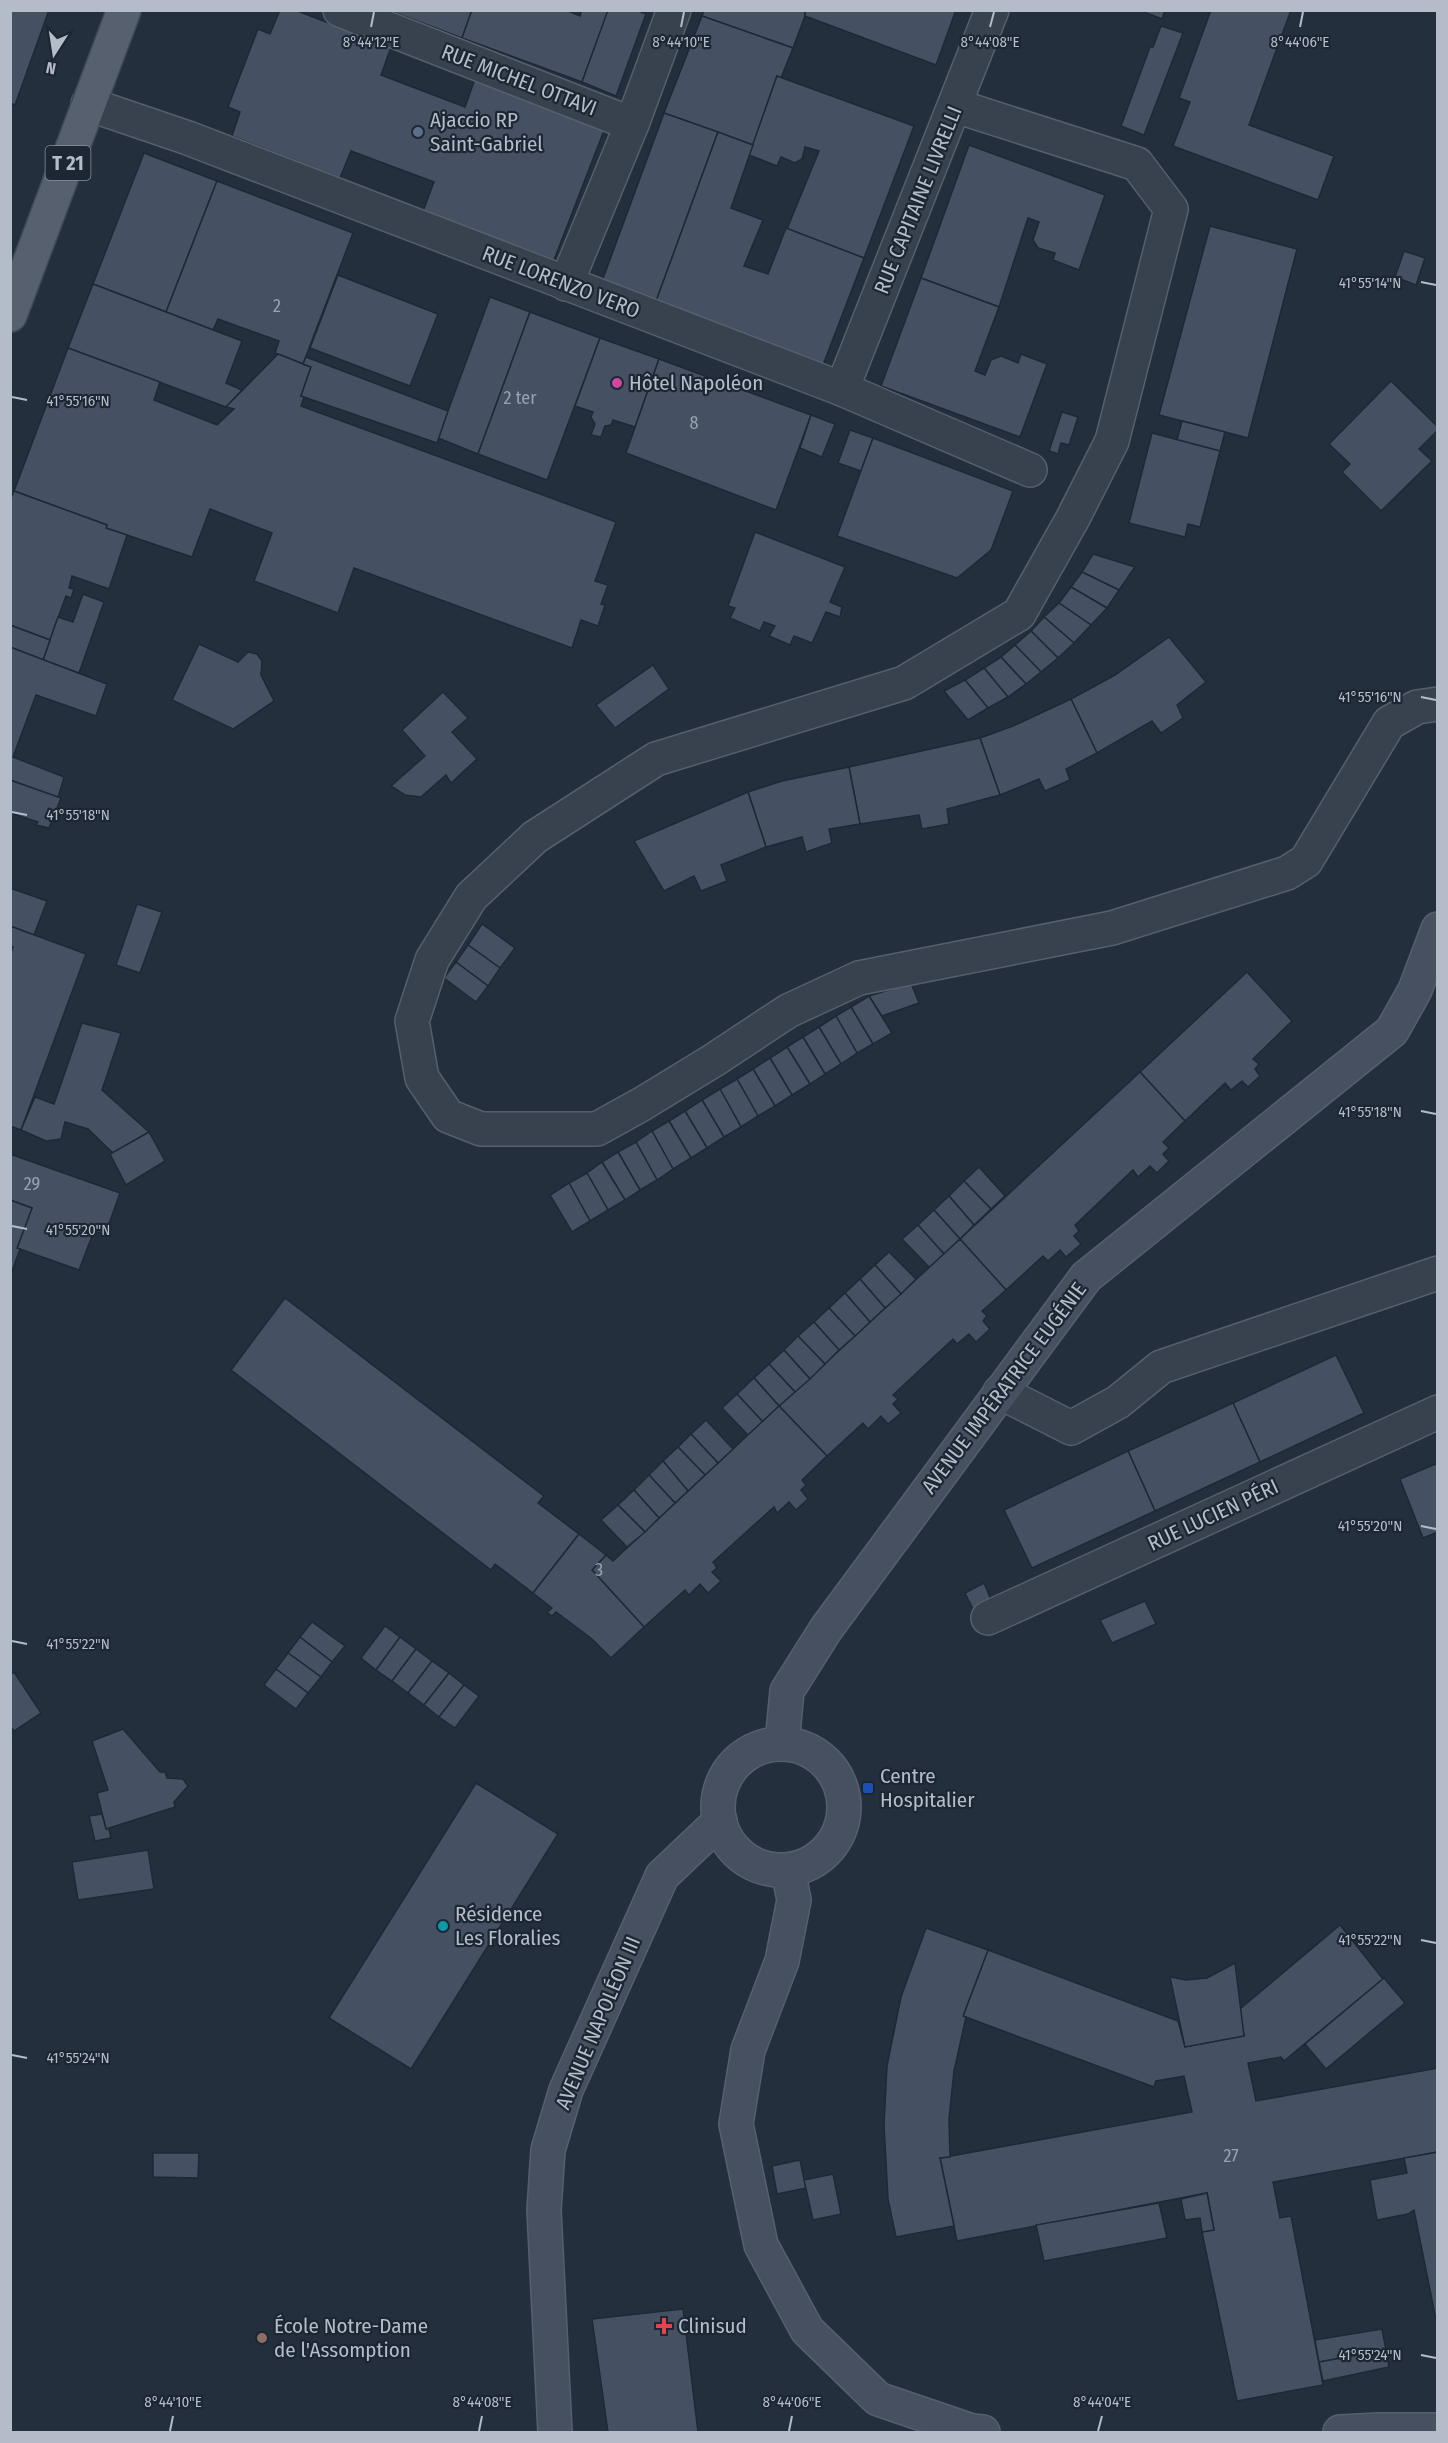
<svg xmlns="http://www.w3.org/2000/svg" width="1448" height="2443" font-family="'Fira Sans Condensed',sans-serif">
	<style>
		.building { fill: #455162; stroke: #1f2835; stroke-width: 1.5 }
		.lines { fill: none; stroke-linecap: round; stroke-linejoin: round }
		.street-casing { stroke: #565f6c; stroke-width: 36 }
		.secondary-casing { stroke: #565f6c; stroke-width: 36 }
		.primary-casing { stroke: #414a57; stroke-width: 36 }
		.street { stroke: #38414e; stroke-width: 33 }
		.secondary { stroke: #465061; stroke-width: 33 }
		.primary { stroke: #56606e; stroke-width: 33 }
		.ticks { fill: none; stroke: #b4bcc9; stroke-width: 2 }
		.service-dot { fill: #5c6f8a; stroke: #1d2633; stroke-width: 2 }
		.hotel-dot { fill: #d1479c; stroke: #1d2633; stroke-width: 2 }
		.transit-dot { fill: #1a4fb4; stroke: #1d2633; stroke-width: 2 }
		.culture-dot { fill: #0f9aa8; stroke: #1d2633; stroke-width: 2 }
		.health-dot { fill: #e0444e; stroke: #1d2633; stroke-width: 2 }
		.education-dot { fill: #8d6e63; stroke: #1d2633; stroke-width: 2 }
		.labels { text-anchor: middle; stroke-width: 4.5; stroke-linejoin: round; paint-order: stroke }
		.number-label { font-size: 18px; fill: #98a1af }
		.shield { fill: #1d2633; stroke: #878f9c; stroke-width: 1.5 }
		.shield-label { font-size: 20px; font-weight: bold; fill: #b4bcc9 }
		.street-label { font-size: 21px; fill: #b4bcc9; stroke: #1d2633 }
		.poi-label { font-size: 21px; fill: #b4bcc9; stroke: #1d2633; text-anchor: start }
		.ticks-label { font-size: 15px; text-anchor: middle; fill: #b4bcc9; stroke: #1d2633; stroke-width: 4.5; stroke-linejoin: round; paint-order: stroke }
	</style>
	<rect width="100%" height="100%" fill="#242f3e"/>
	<g class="building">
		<polygon points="10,10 49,10 15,105 10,103"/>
		<polygon points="280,10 295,10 391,47 381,75 465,107 475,79 605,128 554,260 423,211 434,182 351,151 340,178 232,136 240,112 228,107 258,29 270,34"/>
		<polygon points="388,10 472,10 462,38"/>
		<polygon points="472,10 566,10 580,16 582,10 608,11 582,82 462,38"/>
		<polygon points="636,10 646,14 616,96 582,82 608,10"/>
		<polygon points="704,10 805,10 805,16 793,48 702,16"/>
		<polygon points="805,10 956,10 936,65 805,16"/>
		<polygon points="1139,10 1165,10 1162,19"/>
		<polygon points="1211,10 1291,10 1249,125 1334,156 1318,200 1173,146 1190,102 1179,98"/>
		<polygon points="702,16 793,48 781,78 777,76 753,145 664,113"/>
		<polygon points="1161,26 1183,33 1144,135 1121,126 1150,47 1153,47"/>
		<polygon points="777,76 914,126 864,258 787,229 819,151 805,147 802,159 795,163 781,157 777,166 749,155"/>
		<polygon points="664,113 718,132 655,304 601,284"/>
		<polygon points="718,132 753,145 731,208 763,220 744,266 768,274 786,228 864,258 823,365 655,304"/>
		<polygon points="969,145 1105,195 1079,270 1053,260 1055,253 1038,248 1033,240 1039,222 1028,218 999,307 921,278"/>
		<polygon points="144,153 217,181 166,312 93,284"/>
		<polygon points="217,181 353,233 303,364 275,353 279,341 218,319 213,330 166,312"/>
		<polygon points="1210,226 1297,249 1248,438 1159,415"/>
		<polygon points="1404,251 1425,258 1416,285 1395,277"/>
		<polygon points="338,275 438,314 410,386 310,348"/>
		<polygon points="921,278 999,307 975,371 985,375 991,360 1001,356 1018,363 1021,354 1047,364 1020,437 881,386"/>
		<polygon points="93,284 242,341 226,383 242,390 226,407 68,348"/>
		<polygon points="490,297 530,312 478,454 438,438"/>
		<polygon points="530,312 600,338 547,480 478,454"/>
		<polygon points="600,338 659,359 635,427 613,420 611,425 605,426 601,437 591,435 595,424 591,417 593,412 575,406"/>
		<polygon points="68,348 160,382 154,400 217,425 234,409 226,407 278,354 311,367 301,396 304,397 301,406 616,522 595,581 608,585 601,604 605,605 598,626 581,620 572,648 354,568 338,613 254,581 272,533 210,509 192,557 106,528 107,525 14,491"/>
		<polygon points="306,357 448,411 437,443 301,396 311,367 303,364"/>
		<polygon points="659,359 811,415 776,510 626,453"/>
		<polygon points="1391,381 1438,427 1438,430 1419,449 1432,461 1381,511 1342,472 1350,464 1329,444"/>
		<polygon points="1062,412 1078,417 1069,445 1061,443 1058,454 1049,451"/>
		<polygon points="811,415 835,424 822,457 800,448"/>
		<polygon points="1182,421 1225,432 1220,451 1177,440"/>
		<polygon points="850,430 873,438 861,471 838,463"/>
		<polygon points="1152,433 1220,451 1200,527 1188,524 1185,537 1129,523"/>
		<polygon points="873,438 1013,491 991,550 957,578 837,536"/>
		<polygon points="14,491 107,525 106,528 127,535 109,589 72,576 69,588 74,589 71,598 66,596 50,640 10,625 10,500"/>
		<polygon points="755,532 845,567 830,602 842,607 840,617 826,612 812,643 794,636 790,645 769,636 775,626 764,622 760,631 730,618 735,608 728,606"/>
		<polygon points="1093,554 1135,567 1119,590 1082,572"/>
		<polygon points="1082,572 1119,590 1107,608 1071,587"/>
		<polygon points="1071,587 1107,608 1091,625 1059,603"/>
		<polygon points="83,594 104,602 79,673 43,660 58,617 73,622"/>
		<polygon points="1059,603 1091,625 1074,643 1044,617"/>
		<polygon points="1044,617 1074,643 1058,658 1031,631"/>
		<polygon points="10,625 50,640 43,660 10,647"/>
		<polygon points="1031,631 1058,658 1041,672 1015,645"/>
		<polygon points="1169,637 1206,682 1177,705 1183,718 1161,733 1152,721 1097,753 1071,699 1115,675"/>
		<polygon points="199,644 238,662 248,652 257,654 262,661 261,675 274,701 233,729 172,700"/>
		<polygon points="1015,645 1041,672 1026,684 1001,657"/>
		<polygon points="10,647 107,684 96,716 36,695 13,757 64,777 58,798 10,780"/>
		<polygon points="1001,657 1026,684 1008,697 984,668"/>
		<polygon points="653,665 669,689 615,728 596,705"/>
		<polygon points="984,668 1008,697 988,708 965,680"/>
		<polygon points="965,680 988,708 968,720 944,691"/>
		<polygon points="443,692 468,718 452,732 477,759 451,783 446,775 421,797 405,795 391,786 425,756 402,730"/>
		<polygon points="1071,699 1097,753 1066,769 1070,780 1045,791 1039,779 1000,795 980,738 1013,726"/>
		<polygon points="980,738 1000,795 947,809 949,824 922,829 919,815 860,824 849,767"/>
		<polygon points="849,767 860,824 829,829 832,843 806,852 802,837 766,847 748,792 782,781"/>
		<polygon points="10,780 61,798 49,828 36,825 38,822 10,813"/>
		<polygon points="748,792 766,847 721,865 727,881 701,891 694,876 664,891 634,841"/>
		<polygon points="10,888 47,901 34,935 10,926"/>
		<polygon points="137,904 162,912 140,973 116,965"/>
		<polygon points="482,924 515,948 500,968 468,945"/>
		<polygon points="10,926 86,954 21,1130 10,1126 10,955 13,947 10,946"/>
		<polygon points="468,945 500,968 488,986 456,962"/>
		<polygon points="456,962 488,986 476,1002 444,978"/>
		<polygon points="1247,972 1292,1021 1253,1059 1259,1064 1255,1069 1260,1076 1248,1087 1242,1081 1231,1090 1225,1083 1185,1121 1140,1072"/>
		<polygon points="911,983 919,1003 882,1016 869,996"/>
		<polygon points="869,996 892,1033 873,1044 851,1007"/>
		<polygon points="851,1007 873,1044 857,1053 836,1016"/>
		<polygon points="836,1016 857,1053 841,1064 819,1027"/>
		<polygon points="82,1023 121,1033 102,1090 149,1132 113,1153 88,1129 65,1122 61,1139 46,1141 21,1130 35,1097 54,1104"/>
		<polygon points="819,1027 841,1064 825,1074 803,1037"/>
		<polygon points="803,1037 825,1074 810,1084 787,1047"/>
		<polygon points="787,1047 810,1084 792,1095 770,1058"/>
		<polygon points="770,1058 792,1095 775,1106 753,1069"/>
		<polygon points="753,1069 775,1106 758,1116 737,1079"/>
		<polygon points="1140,1072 1185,1121 1163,1142 1169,1148 1163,1154 1169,1161 1157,1173 1150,1166 1138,1177 1133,1170 1075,1225 1079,1231 1074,1236 1081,1244 1066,1257 1060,1250 1048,1261 1043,1256 1006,1290 960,1239"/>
		<polygon points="737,1079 758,1116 741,1127 720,1089"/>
		<polygon points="720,1089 741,1127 724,1137 702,1100"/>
		<polygon points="702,1100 724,1137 707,1148 685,1111"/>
		<polygon points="685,1111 707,1148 691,1158 669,1121"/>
		<polygon points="669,1121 691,1158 673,1169 652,1131"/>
		<polygon points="652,1131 673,1169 657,1180 636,1142"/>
		<polygon points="149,1132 165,1161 126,1185 110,1154"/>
		<polygon points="636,1142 657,1180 640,1190 618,1152"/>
		<polygon points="618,1152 640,1190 625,1200 602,1162"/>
		<polygon points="10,1154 120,1193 105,1235 94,1231 79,1270 17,1248 32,1208 10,1200"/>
		<polygon points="602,1162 625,1200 608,1210 587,1173"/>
		<polygon points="979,1167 1005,1196 991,1209 964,1181"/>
		<polygon points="587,1173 608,1210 590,1221 569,1183"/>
		<polygon points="964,1181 991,1209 974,1225 949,1196"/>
		<polygon points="569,1183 590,1221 572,1232 550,1195"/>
		<polygon points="949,1196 974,1225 960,1239 934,1210"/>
		<polygon points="10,1200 32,1208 17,1248 20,1249 10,1277"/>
		<polygon points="934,1210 960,1239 944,1254 918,1225"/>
		<polygon points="918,1225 944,1254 930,1268 902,1239"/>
		<polygon points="960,1239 1006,1290 982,1311 987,1316 983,1321 990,1329 976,1342 969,1334 957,1344 953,1339 893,1395 898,1399 893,1404 901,1413 888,1424 881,1416 868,1429 863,1423 827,1456 779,1406"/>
		<polygon points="889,1252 916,1279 901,1294 875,1265"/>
		<polygon points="875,1265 901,1294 885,1308 860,1279"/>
		<polygon points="860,1279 885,1308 870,1322 845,1293"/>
		<polygon points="845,1293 870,1322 855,1336 829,1308"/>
		<polygon points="285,1298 544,1496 538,1503 579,1534 533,1593 495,1564 491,1570 231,1370"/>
		<polygon points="829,1308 855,1336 839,1350 814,1322"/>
		<polygon points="814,1322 839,1350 825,1364 798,1336"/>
		<polygon points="798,1336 825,1364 810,1379 784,1350"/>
		<polygon points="784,1350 810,1379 795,1392 769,1364"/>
		<polygon points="1336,1355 1364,1413 1260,1462 1233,1403"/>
		<polygon points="769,1364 795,1392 779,1406 754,1378"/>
		<polygon points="754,1378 779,1406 763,1422 737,1394"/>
		<polygon points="737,1394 763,1422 748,1435 722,1408"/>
		<polygon points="1233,1403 1260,1462 1155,1511 1128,1451"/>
		<polygon points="779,1406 827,1456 802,1480 806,1485 801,1490 808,1499 796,1510 789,1502 777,1513 774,1507 713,1562 717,1568 712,1572 721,1581 708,1593 700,1584 689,1595 685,1590 644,1627 592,1570 606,1555 613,1561"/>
		<polygon points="706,1420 733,1449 718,1463 691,1434"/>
		<polygon points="691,1434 718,1463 705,1475 678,1447"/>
		<polygon points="678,1447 705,1475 688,1491 663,1461"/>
		<polygon points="1128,1451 1155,1511 1032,1568 1004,1510"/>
		<polygon points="663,1461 688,1491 675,1503 649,1475"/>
		<polygon points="1438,1463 1438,1532 1423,1538 1400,1479"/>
		<polygon points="649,1475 675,1503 659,1518 634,1490"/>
		<polygon points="634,1490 659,1518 645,1532 618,1505"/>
		<polygon points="618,1505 645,1532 627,1547 601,1520"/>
		<polygon points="579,1534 606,1555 592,1570 644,1627 611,1658 592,1639 556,1612 552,1616 547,1613 552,1608 533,1593"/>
		<polygon points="984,1583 992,1602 974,1611 965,1593"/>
		<polygon points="1145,1601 1156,1624 1112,1643 1100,1620"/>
		<polygon points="312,1622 345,1646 332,1662 300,1637"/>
		<polygon points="385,1626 400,1637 376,1670 361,1658"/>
		<polygon points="300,1637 332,1662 321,1677 288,1653"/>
		<polygon points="400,1637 416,1649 392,1681 376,1670"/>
		<polygon points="416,1649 432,1661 408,1693 392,1681"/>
		<polygon points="288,1653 321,1677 308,1693 276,1669"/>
		<polygon points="432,1661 449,1673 424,1705 408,1693"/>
		<polygon points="276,1669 308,1693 296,1709 264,1685"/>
		<polygon points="14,1672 41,1713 14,1731 10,1726 10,1675"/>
		<polygon points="449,1673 464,1685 439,1717 424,1705"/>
		<polygon points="464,1685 479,1696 455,1728 439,1717"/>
		<polygon points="123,1729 160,1772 165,1772 167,1778 183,1779 188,1786 174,1802 175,1807 106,1829 97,1793 108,1790 92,1741"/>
		<polygon points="476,1783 558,1834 411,2069 329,2018"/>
		<polygon points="102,1814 106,1829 109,1829 111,1838 95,1841 89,1816"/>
		<polygon points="148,1850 154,1889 78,1900 72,1862"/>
		<polygon points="1340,1925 1383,1979 1284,2061 1281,2057 1248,2063 1256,2101 1438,2068 1438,2152 1273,2182 1280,2218 1291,2216 1323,2385 1237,2401 1202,2232 1214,2230 1207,2193 957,2241 940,2158 1192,2112 1184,2076 1156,2081 1154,2087 963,2016 988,1950 1178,2021 1185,2047 1244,2036 1240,2009"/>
		<polygon points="926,1928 988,1950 963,2016 966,2017 954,2071 949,2119 950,2157 940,2158 954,2226 896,2237 888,2199 884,2125 887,2066 901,1997"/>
		<polygon points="1235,1963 1244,2036 1185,2047 1170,1977 1186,1980 1207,1978"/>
		<polygon points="1384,1978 1405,2003 1326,2069 1305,2044"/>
		<polygon points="1438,2152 1438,2330 1414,2210 1408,2214 1377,2220 1370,2180 1407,2173 1404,2158"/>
		<polygon points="153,2153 199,2153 198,2178 153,2177"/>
		<polygon points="800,2160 806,2188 777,2194 772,2166"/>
		<polygon points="833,2174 841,2214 813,2220 804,2180"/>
		<polygon points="1207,2193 1214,2230 1202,2232 1200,2218 1185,2220 1181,2199"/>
		<polygon points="1159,2203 1167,2238 1044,2261 1036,2225"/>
		<polygon points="683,2309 698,2432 608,2432 592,2319"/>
		<polygon points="1382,2329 1386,2350 1319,2362 1315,2340"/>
		<polygon points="1386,2350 1389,2367 1323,2381 1319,2362"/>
	</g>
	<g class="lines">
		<defs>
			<g id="street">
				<polyline points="340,10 632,124"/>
				<polyline points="88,104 188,138 842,389 1030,470"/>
				<polyline points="956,106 1137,164 1171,209 1112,441 1073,518 1019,614 904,683 656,759 535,837 471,897 432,960 412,1021 422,1078 448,1116 481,1129 597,1129 642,1104 714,1060 788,1011 859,978 1112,928 1287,873 1306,861 1389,723 1417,707 1438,704"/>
				<polyline points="566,284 632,124 674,10"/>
				<polyline points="842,389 992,10"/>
				<polyline points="1000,1392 1071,1428 1118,1402 1161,1367 1438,1273"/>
				<polyline points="988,1618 1438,1412"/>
			</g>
			<g id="secondary">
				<polyline points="782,1744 787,1691 826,1629 1086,1277 1392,1031 1415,990 1438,929"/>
				<circle cx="781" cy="1807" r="63"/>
				<polyline points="788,1870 794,1900 782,1961 748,2050 736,2124 761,2245 807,2330 878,2399 972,2431 983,2432"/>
				<polyline points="555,2432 544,2210 548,2150 566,2090 662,1876 720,1821"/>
				<polyline points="1340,2432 1379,2430 1438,2430"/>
			</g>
			<polyline id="primary" points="10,315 124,10"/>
		</defs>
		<use href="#street" class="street-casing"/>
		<use href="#secondary" class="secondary-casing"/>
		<use href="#primary" class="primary-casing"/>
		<use href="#street" class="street"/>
		<use href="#secondary" class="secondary"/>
		<use href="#primary" class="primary"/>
	</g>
	<path class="ticks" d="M371,27L374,12M681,27L684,12M990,27L994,12M1300,27L1303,12M1421,282L1436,285M12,397L27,400M1421,697L1436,700M12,812L27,815M1421,1111L1436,1114M12,1226L27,1229M1421,1526L1436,1529M12,1641L27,1644M1421,1940L1436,1943M12,2055L27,2058M1421,2355L1436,2358M170,2431L173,2416M479,2431L482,2416M789,2431L792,2416M1098,2431L1102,2416"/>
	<circle class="service-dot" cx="418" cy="132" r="6"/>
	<circle class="hotel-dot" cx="617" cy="383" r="6"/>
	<rect class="transit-dot" x="862" y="1782" width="12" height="12" rx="3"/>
	<circle class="culture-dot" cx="443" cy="1926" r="6"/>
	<path class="health-dot" d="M661 2317h6v6h6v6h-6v6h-6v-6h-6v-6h6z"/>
	<circle class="education-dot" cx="262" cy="2338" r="6"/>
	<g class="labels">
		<g class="number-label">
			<text x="277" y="312">2</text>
			<text x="520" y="404">2 ter</text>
			<text x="694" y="429">8</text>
			<text x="32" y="1190">29</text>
			<text x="599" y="1576">3</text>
			<text x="1231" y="2162">27</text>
		</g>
		<rect class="shield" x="45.5" y="146" width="45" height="34" rx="4.5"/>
		<g class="shield-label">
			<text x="68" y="170">T 21</text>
		</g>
		<g class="street-label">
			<text transform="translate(519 80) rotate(21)" y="7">RUE MICHEL OTTAVI</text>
			<text transform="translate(918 200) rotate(-68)" y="7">RUE CAPITAINE LIVRELLI</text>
			<text transform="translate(561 282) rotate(21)" y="7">RUE LORENZO VERO</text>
			<text transform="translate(1004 1388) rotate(-53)" y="7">AVENUE IMPÉRATRICE EUGÉNIE</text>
			<text transform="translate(1213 1515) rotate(-25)" y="7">RUE LUCIEN PÉRI</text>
			<text transform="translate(598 2023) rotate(-67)" y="7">AVENUE NAPOLÉON III</text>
		</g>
		<g class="poi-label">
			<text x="430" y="127">Ajaccio RP<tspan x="430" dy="24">Saint-Gabriel</tspan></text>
			<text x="629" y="390">Hôtel Napoléon</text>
			<text x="880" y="1783">Centre<tspan x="880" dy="24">Hospitalier</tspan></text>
			<text x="455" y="1921">Résidence<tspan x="455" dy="24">Les Floralies</tspan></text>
			<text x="274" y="2333">École Notre-Dame<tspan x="274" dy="24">de l'Assomption</tspan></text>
			<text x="678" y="2333">Clinisud</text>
		</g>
	</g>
	<g class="ticks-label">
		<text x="371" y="47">8°44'12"E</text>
		<text x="681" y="47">8°44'10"E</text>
		<text x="990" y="47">8°44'08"E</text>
		<text x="1300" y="47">8°44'06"E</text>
		<text x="1370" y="288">41°55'14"N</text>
		<text x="78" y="406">41°55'16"N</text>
		<text x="1370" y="702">41°55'16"N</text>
		<text x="78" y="820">41°55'18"N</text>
		<text x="1370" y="1117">41°55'18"N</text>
		<text x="78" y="1235">41°55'20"N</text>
		<text x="1370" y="1531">41°55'20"N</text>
		<text x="78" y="1649">41°55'22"N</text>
		<text x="1370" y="1945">41°55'22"N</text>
		<text x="78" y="2063">41°55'24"N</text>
		<text x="1370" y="2360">41°55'24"N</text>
		<text x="173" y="2407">8°44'10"E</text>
		<text x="482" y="2407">8°44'08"E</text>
		<text x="792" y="2407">8°44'06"E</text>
		<text x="1102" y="2407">8°44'04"E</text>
	</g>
	<rect width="1448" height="2443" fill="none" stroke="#b4bcc9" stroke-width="24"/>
	<g transform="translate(54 54) rotate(192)" stroke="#1d2633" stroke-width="4.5" paint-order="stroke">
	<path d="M0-4.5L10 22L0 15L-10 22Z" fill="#b4bcc9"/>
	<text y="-9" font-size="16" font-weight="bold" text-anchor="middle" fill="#b4bcc9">N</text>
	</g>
</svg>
